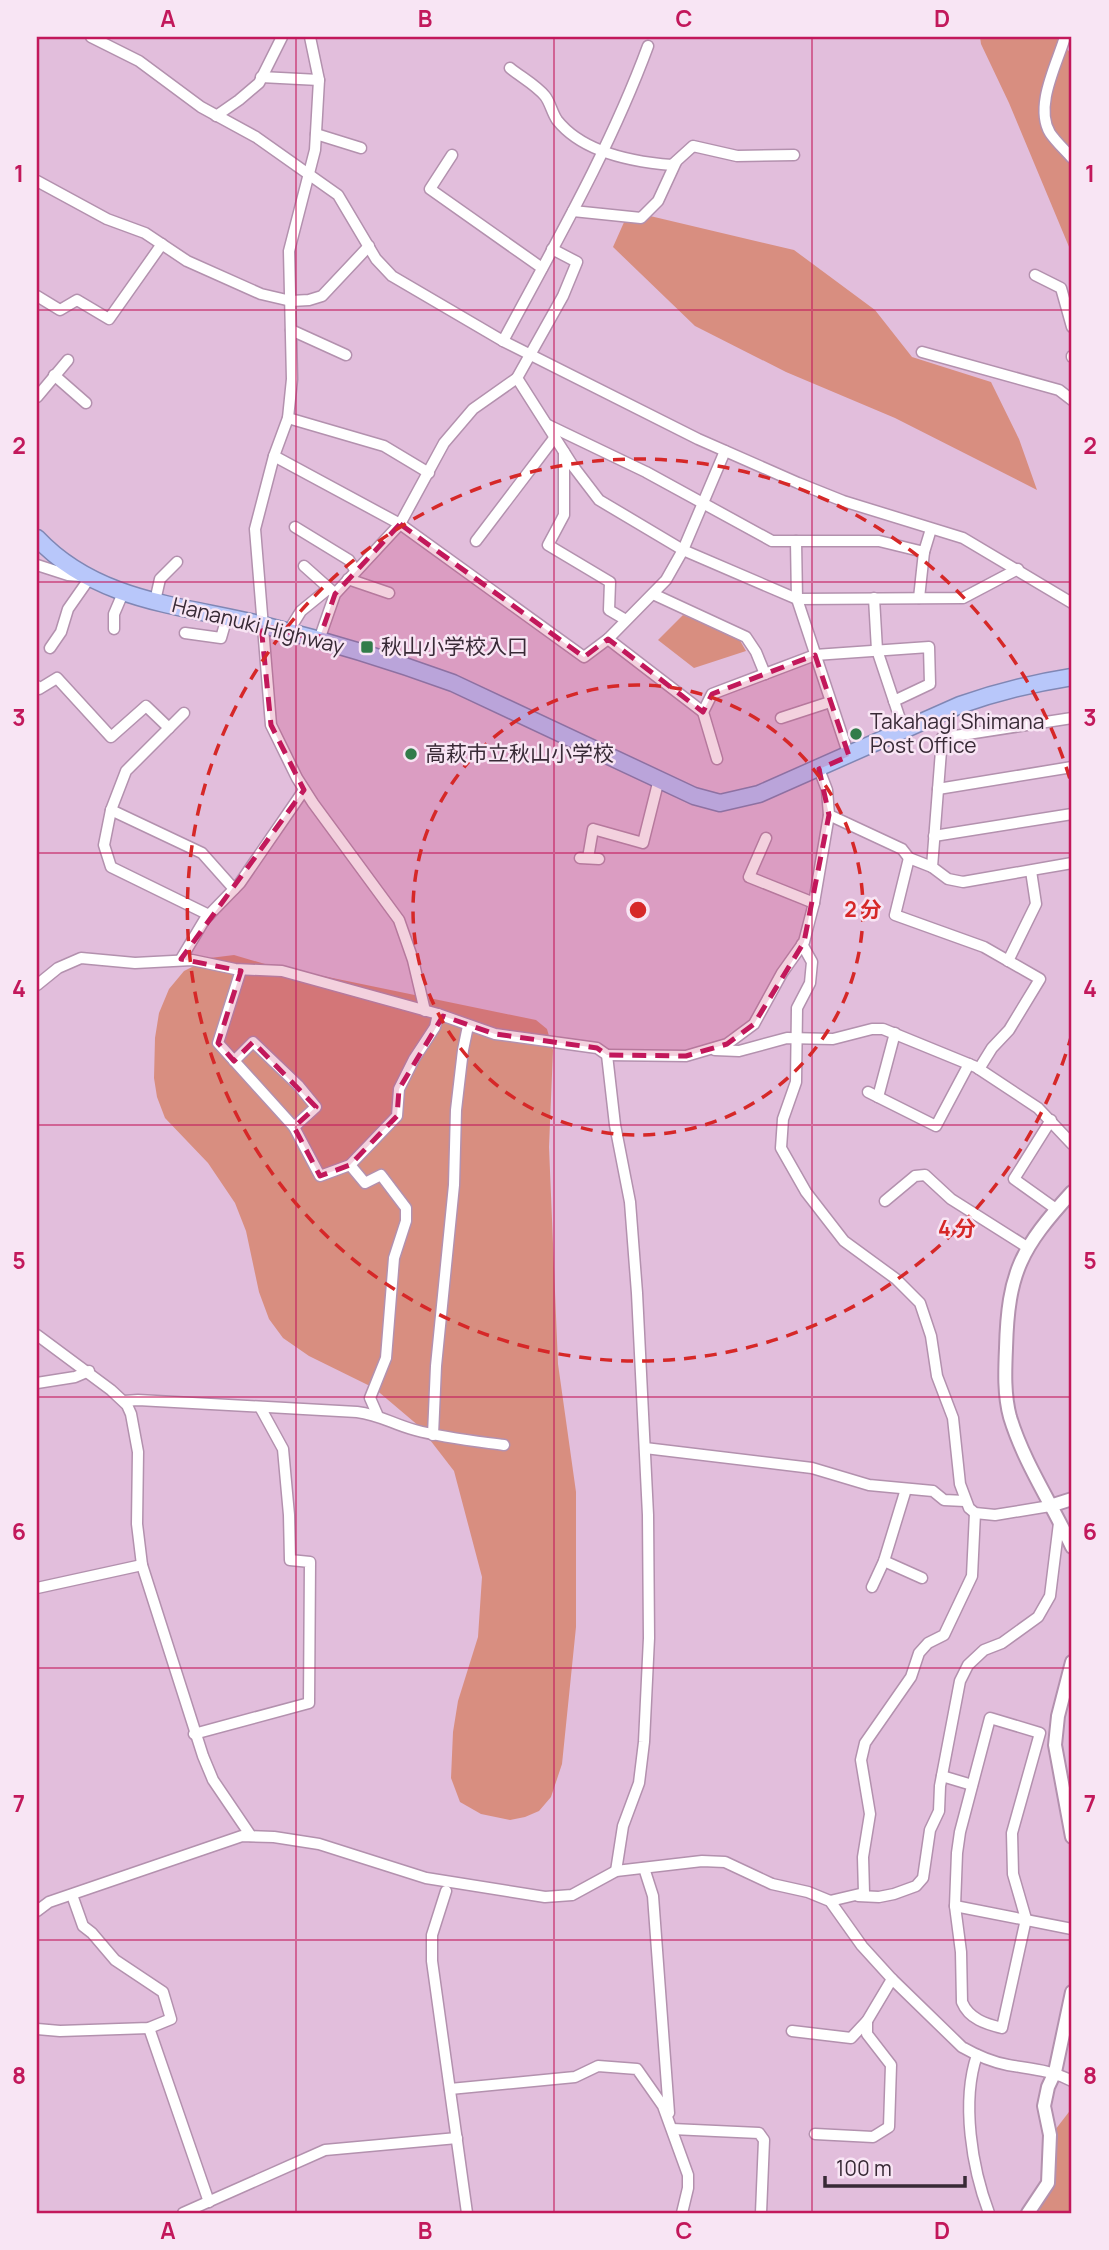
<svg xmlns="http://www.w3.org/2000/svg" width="1109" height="2250" font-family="Manrope,'Noto Sans JP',sans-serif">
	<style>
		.green { fill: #d88e80 }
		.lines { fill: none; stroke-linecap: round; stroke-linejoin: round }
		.minor-casing { stroke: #b391ae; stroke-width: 13 }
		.tertiary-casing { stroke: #b391ae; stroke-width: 16 }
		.trunk-casing { stroke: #8087b4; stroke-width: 19 }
		.minor { stroke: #fff; stroke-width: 10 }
		.tertiary { stroke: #fff; stroke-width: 12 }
		.trunk { stroke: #b8c7fa; stroke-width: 16 }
		.marked { fill: #c2185b; fill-opacity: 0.2; stroke: #c2185b; stroke-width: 5; stroke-dasharray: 14 9; stroke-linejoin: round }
		.grid { fill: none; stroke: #c2185b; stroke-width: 2; stroke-opacity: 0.55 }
		.ring { fill: none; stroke: #d62828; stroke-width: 3.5; stroke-dasharray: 12 9 }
		.poi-dot { fill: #327c4a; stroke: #f8e5f4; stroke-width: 2.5 }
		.labels { text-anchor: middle; stroke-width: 5; stroke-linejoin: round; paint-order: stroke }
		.street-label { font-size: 21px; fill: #382a36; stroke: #f8e5f4 }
		.poi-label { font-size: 21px; fill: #382a36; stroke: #f8e5f4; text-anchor: start }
		.centre { fill: #d62828; stroke: #f8e5f4; stroke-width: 3.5 }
		.ring-label { font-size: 21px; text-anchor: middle; font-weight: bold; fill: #d62828; stroke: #f8e5f4; stroke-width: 5; stroke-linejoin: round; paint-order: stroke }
		.neatline { fill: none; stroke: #c2185b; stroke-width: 2.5 }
		.grid-label { font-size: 23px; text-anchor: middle; font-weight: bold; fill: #c2185b }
	</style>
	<rect width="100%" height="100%" fill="#e2bedc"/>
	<g class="green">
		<polygon points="980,37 1057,37 1072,55 1072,254 1009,103 981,44"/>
		<polygon points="629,211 794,250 875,310 912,357 991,382 1019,439 1037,490 895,418 786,372 695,326 613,247"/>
		<polygon points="683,615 738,637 746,651 694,668 658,640"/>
		<polygon points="234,955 265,964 536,1020 547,1029 553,1050 549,1147 558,1364 576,1492 576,1627 562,1764 551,1797 539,1811 525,1817 510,1820 481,1814 460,1802 451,1778 453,1732 458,1701 478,1637 482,1577 454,1471 420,1427 374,1388 309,1356 283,1338 269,1319 259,1292 246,1231 235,1203 208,1163 165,1118 157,1097 154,1078 155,1038 159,1013 169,989 184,971 210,958"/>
		<polygon points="1072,2108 1072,2213 1039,2213 1052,2134"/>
	</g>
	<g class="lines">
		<defs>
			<g id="minor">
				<polyline points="91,37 139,61 201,107 256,137 338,195 376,259 392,276 503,341 698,439 798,483 843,501 963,538 1072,603"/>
				<polyline points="310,37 319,80 315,150 289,251 292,379 288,418 274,456 255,529 271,725 297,778 313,803 399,920 413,960 425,1011"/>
				<path d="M1065,37C1057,64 1034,106 1050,133C1056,142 1065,150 1072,158"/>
				<path d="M510,68C521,77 536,85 545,96C550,102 552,113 557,120C583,153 633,162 672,165L693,146L737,156L794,155"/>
				<polyline points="261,77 319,80"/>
				<polyline points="216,116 239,100 259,83 282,37"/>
				<polyline points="316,134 361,148"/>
				<polyline points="452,155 430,189 542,268"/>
				<polyline points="37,181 107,219 145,233 187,261 261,294 291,301 309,300 322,296 369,246"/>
				<polyline points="573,211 641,218 658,201 676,162"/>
				<polyline points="552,249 577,262 563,296 517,378 573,466 599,500 683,550 797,599 963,598 1018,569"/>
				<polyline points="1035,275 1061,288 1072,327"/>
				<polyline points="37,296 60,310 77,300 109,319 162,244"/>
				<polyline points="291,330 346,355"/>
				<path d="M503,341C555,244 610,149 648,46"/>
				<polyline points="922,352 1059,390 1072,400"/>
				<polyline points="1072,356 1072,357"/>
				<polyline points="54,375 86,403"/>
				<polyline points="37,397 68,360"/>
				<polyline points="288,418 384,446 429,473"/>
				<polyline points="548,425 646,472 772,541 879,541 924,552 931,529"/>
				<polyline points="564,452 564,515 548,545 610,582 609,610 626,620"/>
				<polyline points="274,456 400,524 584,657 608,639 666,580 683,550 725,451"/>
				<polyline points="295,527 349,560 355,570"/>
				<polyline points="476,541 555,437"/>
				<polyline points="796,541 797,599 849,756"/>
				<polyline points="37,565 68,575 82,576"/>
				<polyline points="304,566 332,591"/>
				<polyline points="348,579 389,593"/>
				<polyline points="653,594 746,637 756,652 765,674"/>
				<polyline points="874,598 877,650 904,731"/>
				<polyline points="919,598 924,552"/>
				<polyline points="155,601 160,579 177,562"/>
				<polyline points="114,629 114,614 123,593"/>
				<polyline points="288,632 301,611 328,589"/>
				<polyline points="185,633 221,638 227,617"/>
				<polyline points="608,639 703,712 712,694 815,655 929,647 930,684 894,701"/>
				<polyline points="319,640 335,594 400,524 444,443 473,409 517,378"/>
				<polyline points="50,648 61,632 68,609 89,579"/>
				<polyline points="37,686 39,689 57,678 111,737 146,706 169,728"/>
				<polyline points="703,712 717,759"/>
				<polyline points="184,713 126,771 111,810 104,845 111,867 209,915"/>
				<polyline points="781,718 830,702"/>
				<polyline points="1072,718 942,738 932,867 948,879 963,882 1072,863"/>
				<polyline points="938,789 1072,767"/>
				<polyline points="111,810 202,853 234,889"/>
				<polyline points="829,815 902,849 909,858 932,867"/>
				<polyline points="934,836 1072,814"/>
				<polyline points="766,838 749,877 814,903"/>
				<polyline points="580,858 599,859"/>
				<polyline points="588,858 593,829 643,843 659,779"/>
				<polyline points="909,858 895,915 984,947 1040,979 1009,1030 992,1048 979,1069"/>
				<polyline points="802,944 812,962 810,983 797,1008 796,1082 783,1119 781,1148 806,1192 844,1241 896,1279 920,1303 931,1336 937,1376 953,1418 960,1484 969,1508 975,1513 995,1515 1050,1506"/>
				<polyline points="181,959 205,919 240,883 304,790"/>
				<polyline points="1008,961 1036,904 1031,871"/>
				<polyline points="241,970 218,1043 294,1127 320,1176 350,1165 397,1116 399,1089 414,1059 435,1027 438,1014"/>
				<polyline points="37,985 58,968 81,958 135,963 192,960 235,969 282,971 438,1014 495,1034 597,1048 607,1055 615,1125 630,1202 637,1293 648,1515 649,1638 644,1742 639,1783 623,1826 616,1871"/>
				<polyline points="715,1050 739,1051 787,1038 833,1039 872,1029 883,1029 976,1067 1038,1108 1072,1144"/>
				<polyline points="607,1055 686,1056 727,1044 754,1024 782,973 804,942 814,903 829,815 827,790 819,769"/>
				<polyline points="234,1061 253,1042 298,1085 316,1107 294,1127"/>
				<polyline points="868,1092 936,1126 969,1064"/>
				<polyline points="878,1097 895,1033"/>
				<polyline points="1051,1120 1014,1179 1056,1209"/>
				<polyline points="350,1165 365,1183 381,1175 406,1208 406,1221 394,1258 386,1358 370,1398 377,1414"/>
				<polyline points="885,1201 915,1176 925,1175 951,1199 1027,1247"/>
				<polyline points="37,1335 111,1390 127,1405 131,1414 138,1452 137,1524 142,1565 203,1756 213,1780 251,1836"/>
				<polyline points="37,1383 75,1377 89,1371"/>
				<path d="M124,1401L138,1400L357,1412C381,1415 392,1424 415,1430C444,1438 474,1441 504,1445"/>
				<polyline points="433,1435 436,1366 454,1185 456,1110 463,1050 468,1026"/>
				<polyline points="645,1448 812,1468 869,1485 933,1491 944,1500 965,1501"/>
				<polyline points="884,1561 922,1578"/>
				<polyline points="872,1587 884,1561 906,1489"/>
				<polyline points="37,1588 142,1565"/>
				<path d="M990,1718L1040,1733L1012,1833L1013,1874L1026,1919L1002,2028C986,2024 969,2019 962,2002L961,1952L955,1906L957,1853L960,1832Z"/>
				<polyline points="194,1734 309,1703 310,1562 290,1560 289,1515 283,1449 260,1407"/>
				<polyline points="942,1776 972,1785"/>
				<polyline points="644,1868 653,1896 669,2113"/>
				<polyline points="446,1891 432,1935 432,1961 467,2213"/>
				<polyline points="858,1896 879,1897 894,1894 916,1886 923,1878 930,1830 939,1811 940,1786 960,1681 968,1665 984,1650 1002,1643 1038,1617 1050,1596 1059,1523"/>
				<polyline points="830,1901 864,1893 863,1857 870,1814 861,1760 865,1743 911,1677 919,1653 928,1643 944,1635 972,1576 975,1513"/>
				<polyline points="955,1906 1072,1929"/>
				<path d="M37,1911L49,1902L242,1836L274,1837L319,1844L426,1878L545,1897L572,1895L616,1871L702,1861L725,1862L772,1884L808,1892L830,1901L862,1946L892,1979L962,2047C976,2055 992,2062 1008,2065C1031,2069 1051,2070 1072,2081"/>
				<polyline points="149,2028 209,2202"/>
				<polyline points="37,2029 60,2031 149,2028 171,2019 163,1992 115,1960 92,1933 83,1926 72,1895"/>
				<polyline points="792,2031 851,2038 867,2021 892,1979"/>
				<path d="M977,2055C961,2102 972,2168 989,2213"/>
				<polyline points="450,2089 575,2077 598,2066 637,2069 663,2106 688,2175 688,2188 682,2213"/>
				<polyline points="672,2129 759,2133 764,2140 761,2213"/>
				<polyline points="815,2134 873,2137 889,2127 891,2065 867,2034 867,2021"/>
				<polyline points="183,2213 325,2150 457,2138"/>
			</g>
			<g id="tertiary">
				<path d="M1072,1192C1021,1248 1008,1272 1006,1348C1005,1371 1004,1395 1010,1417C1024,1463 1052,1504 1072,1547"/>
				<polyline points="1050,1506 1072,1499"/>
				<polyline points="1072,1662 1058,1716 1055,1745 1072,1837"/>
				<polyline points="1028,2213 1048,2183 1050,2135 1044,2106 1048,2087 1055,2072 1072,1992"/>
			</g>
			<path id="trunk" d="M37,538C97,602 182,605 263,625C327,641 390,660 453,683L694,796L720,803L759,794L960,705C997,692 1034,683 1072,677"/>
		</defs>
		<use href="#minor" class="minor-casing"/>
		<use href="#tertiary" class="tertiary-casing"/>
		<use href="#trunk" class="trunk-casing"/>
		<use href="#minor" class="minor"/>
		<use href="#tertiary" class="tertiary"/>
		<use href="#trunk" class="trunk"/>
	</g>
	<path class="marked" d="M400,524L584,657L608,639L703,712L712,694L815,655L849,756L819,769L829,815L804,942L754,1024L727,1044L686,1056L607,1055L597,1048L495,1034L443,1016L399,1089L397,1116L350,1165L320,1176L294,1127L316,1107L253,1042L234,1061L218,1043L241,971L181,959L304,790L271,725L261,625L319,640L335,594Z"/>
	<path class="grid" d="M296,37V2213M554,37V2213M812,37V2213M37,310H1072M37,582H1072M37,853H1072M37,1125H1072M37,1397H1072M37,1668H1072M37,1940H1072"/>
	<g class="ring">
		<circle cx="638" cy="910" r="225"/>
		<path d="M1072 1034A451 451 0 1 1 1072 786"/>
	</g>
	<g class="poi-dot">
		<rect x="360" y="640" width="14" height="14" rx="3.5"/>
		<circle cx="856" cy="734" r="7"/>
		<circle cx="411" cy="754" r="7"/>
	</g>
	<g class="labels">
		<g class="street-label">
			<text transform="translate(258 626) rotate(14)" y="7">Hananuki Highway</text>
		</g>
		<g class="poi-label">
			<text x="381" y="654">秋山小学校入口</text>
			<text x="870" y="729">Takahagi Shimana<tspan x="870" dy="24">Post Office</tspan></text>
			<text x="425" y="761">高萩市立秋山小学校</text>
		</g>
	</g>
	<circle cx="638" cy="910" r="10" class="centre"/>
	<g class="ring-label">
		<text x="863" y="917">2 分</text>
		<text x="957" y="1236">4 分</text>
	</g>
	<rect width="1109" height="2250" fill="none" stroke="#f8e5f4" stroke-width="77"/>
	<path d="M825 2176v10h140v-10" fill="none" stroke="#382a36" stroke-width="3.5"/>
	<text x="836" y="2176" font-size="21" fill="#382a36" stroke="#f8e5f4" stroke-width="5" paint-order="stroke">100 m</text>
	<rect x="38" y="38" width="1032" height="2174" class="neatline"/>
	<g class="grid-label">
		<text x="168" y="27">A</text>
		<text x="425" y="27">B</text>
		<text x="684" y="27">C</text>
		<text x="942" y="27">D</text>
		<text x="19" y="182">1</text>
		<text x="1090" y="182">1</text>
		<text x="19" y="454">2</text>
		<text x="1090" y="454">2</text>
		<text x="19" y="726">3</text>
		<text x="1090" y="726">3</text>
		<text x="19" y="997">4</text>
		<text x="1090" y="997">4</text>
		<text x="19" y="1269">5</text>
		<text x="1090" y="1269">5</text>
		<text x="19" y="1540">6</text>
		<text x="1090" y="1540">6</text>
		<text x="19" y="1812">7</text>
		<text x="1090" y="1812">7</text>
		<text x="19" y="2084">8</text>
		<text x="1090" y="2084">8</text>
		<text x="168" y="2239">A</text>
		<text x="425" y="2239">B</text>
		<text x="684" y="2239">C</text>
		<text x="942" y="2239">D</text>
	</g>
</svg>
